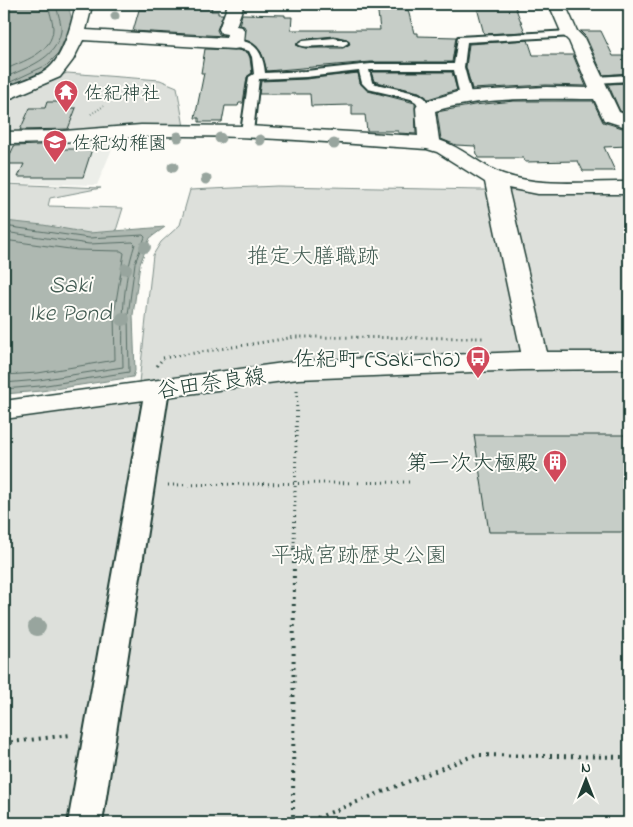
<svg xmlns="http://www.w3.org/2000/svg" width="633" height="827" font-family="'Indie Flower','Klee One',sans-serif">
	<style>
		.built { fill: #eceee9 }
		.green { fill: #dde0db; stroke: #7e8e88 }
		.water { fill: #aeb8b1; stroke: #75877f }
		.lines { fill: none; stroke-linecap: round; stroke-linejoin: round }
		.shore { stroke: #586e66; stroke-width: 1 }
		.building { fill: #c6cdc7; stroke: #1f3d34; fill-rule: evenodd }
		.service-casing { stroke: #1f3d34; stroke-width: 4 }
		.pedestrian-casing { stroke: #1f3d34; stroke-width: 4 }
		.minor-casing { stroke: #1f3d34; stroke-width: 3 }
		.secondary-casing { stroke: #1f3d34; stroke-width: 3 }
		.path-far2 { stroke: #1f3d34; stroke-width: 2; stroke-dasharray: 0.5 2.5; stroke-linecap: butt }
		.path-far1 { stroke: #1f3d34; stroke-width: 3; stroke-dasharray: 1 4; stroke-linecap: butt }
		.path { stroke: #1f3d34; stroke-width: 4; stroke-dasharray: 2 5; stroke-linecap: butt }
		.service { fill: #fdfcf7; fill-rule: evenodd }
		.pedestrian { fill: #fdfcf7; fill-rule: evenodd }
		.minor { fill: #fdfcf7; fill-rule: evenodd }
		.secondary { fill: #fdfcf7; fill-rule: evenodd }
		.tree { fill: #98a59e }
		.labels { text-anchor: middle; stroke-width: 4; stroke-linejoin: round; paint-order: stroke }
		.far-poi-label { font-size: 19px; fill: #1f3d34; stroke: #fdfcf7; text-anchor: start }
		.park-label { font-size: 22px; fill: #455e55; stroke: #fdfcf7 }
		.poi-label { font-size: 22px; fill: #1f3d34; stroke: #fdfcf7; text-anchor: end }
		.street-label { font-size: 22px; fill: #1f3d34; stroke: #fdfcf7 }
		.water-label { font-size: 24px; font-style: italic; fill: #435c53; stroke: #fdfcf7 }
	</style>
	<rect width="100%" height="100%" fill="#fdfcf7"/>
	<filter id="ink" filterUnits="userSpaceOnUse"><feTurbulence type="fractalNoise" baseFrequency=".02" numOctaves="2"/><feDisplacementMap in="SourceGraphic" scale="10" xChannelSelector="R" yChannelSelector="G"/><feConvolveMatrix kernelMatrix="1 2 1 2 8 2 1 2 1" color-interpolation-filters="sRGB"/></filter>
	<g filter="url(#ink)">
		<polygon class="built" points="117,137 97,185 4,183 4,143 45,143"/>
		<g class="green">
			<polygon points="67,73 160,80 177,87 184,127 4,135 4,97"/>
			<polygon points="4,184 101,188 50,198 48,206 123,208 110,250 4,231"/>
			<polygon points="277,186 584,192 629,191 629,823 4,823 4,418 137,401 153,255 161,242 180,225 190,190"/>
		</g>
		<g class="water">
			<path d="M4,4H64L69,7C70,14 74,26 73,33C64,69 33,77 4,90Z"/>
			<polygon points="4,221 43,225 89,233 165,227 150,238 140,264 133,315 135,371 133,377 41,391 4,394"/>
		</g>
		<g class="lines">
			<g class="shore">
				<path d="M4,70C23,61 53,53 53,28C53,20 49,12 48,4"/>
				<path d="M4,78C27,67 56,60 61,31C62,23 57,12 56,4"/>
				<polyline points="4,85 47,65 58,54 66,36"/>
				<polyline points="4,226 89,238 143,235 145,237 135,263 128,315 129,372 40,386 4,389"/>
				<path d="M4,232L89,244L133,242L135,244C122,284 122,325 123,367L39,380L4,383"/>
				<polyline points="4,240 77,250 121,251 124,253 114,314 115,360 38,373 4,375"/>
			</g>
		</g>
		<g class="building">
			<path d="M377,4H403L404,10H408L414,33H418V36L456,37L452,62H371L267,71L261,52L252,43L245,40L246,30L244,26L239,25L242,14L285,15V17H292L291,30H380ZM334,36L347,39L350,44L343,48H306L296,45L303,39Z"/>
			<polygon points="476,4 514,4 525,32 484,34"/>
			<polygon points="148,8 212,8 211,11 218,11 218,14 223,14 217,30 219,34 225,36 133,31 139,10 147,10"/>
			<polygon points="580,31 601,31 613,56 629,56 629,73 603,75 586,37"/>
			<polygon points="528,40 533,55 573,55 586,86 546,85 472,89 466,67 469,44"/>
			<polygon points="205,49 238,50 248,53 250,58 252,73 247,77 243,103 239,103 238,106 225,106 222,122 199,122 199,118 195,118 204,73 201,73"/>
			<polygon points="371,72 452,72 457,90 428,99 419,92 377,82 374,81"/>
			<polygon points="358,73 360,83 368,91 415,103 416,134 398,133 398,131 367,131 365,115 352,115 352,105 311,106 310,94 259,94 261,81 306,79"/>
			<polygon points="629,83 629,114 620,111 608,84"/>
			<polygon points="514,101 593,101 603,122 629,130 629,146 604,147 615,171 583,171 578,161 525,162 523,158 478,158 475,146 456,145 441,139 437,112 474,105"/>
			<polygon points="47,102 68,102 66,108 76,108 68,129 20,130 30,108 45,108"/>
			<polygon points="63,144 61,149 92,149 83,177 18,177 24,164 6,164 14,146"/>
			<polygon points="474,435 629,435 629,532 489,532"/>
		</g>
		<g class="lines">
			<defs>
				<g id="service">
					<path d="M570,31L574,32V36L467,42L464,67L472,97L466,100L460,97L454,70H369L372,82L376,84L419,94L425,98L431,108L425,111L421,110L416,102L411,99L368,89L362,83L359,71L306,77L259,79L253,132L247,135L241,132L249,77L254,74L252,57L249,51L230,46V42C254,37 263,52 265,73L306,71L371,64H454L458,37Z"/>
					<path d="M334,38L347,41L348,43L343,46C331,43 305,50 298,44L303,41Z"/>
					<polygon points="629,75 629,81 596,83 591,80 596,77"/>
				</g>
				<polygon id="pedestrian" points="157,381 165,383 169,389 102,823 68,823 145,389 149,383"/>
				<g id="minor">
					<path d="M71,4H90L92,6L86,30L226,38L227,34L221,33L219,29L228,4H244L236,26L242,27L244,31L243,44L240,48L234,49L83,40L73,60L60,77L4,101V88C16,83 38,77 48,69C63,57 71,26 75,8Z"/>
					<path d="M549,4H565L577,31L584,38L619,112L629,116V128L604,120L594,99C543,99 484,96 435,111L439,140C462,147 482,167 503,174C542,188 588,181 629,182V194H538L508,188L549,361L545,367L536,370L527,367L523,361L485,182L437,152L427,149C332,143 236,133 141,137C95,139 50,144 4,144V132L64,131L141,125L247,126L418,136L416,108L418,104L457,92L546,87L589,88L569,41L562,34Z"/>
				</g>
				<polygon id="secondary" points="521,352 629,352 629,369 521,370 298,379 4,419 4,401 298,361"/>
			</defs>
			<use href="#service" class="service-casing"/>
			<use href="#pedestrian" class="pedestrian-casing"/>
			<use href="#minor" class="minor-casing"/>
			<use href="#secondary" class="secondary-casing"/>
			<polyline class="path-far2" points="91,114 104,106"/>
			<g class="path-far1">
				<polyline points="157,366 163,358 296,337 483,338"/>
				<polyline points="168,485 410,482"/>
				<polyline points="294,547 297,391"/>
			</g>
			<g class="path">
				<polyline points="4,743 70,735"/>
				<polyline points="293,823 294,546"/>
				<polyline points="304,823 475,755 629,757"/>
			</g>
			<use href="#service" class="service"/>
			<use href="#pedestrian" class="pedestrian"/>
			<use href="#minor" class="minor"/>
			<use href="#secondary" class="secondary"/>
		</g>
		<g class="tree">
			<circle cx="115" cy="16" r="4.5"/>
			<circle cx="178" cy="137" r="5.5"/>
			<circle cx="220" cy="138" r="5.5"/>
			<circle cx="260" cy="140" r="5.5"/>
			<circle cx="334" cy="144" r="5.5"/>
			<circle cx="173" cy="167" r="5.5"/>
			<circle cx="206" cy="179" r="5.5"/>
			<circle cx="145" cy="247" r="6"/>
			<circle cx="126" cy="269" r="6"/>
			<circle cx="123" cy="319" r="7"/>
			<circle cx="37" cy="627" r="9"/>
		</g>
	</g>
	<defs>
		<symbol id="temple-pin" viewBox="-11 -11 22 30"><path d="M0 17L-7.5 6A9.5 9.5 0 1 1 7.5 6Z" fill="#d1495b" stroke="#fdfcf7"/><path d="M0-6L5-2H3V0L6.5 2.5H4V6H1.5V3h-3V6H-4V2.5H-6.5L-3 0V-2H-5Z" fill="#fff"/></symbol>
		<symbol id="school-pin" viewBox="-11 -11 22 30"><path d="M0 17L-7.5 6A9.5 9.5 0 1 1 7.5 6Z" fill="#d1495b" stroke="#fdfcf7"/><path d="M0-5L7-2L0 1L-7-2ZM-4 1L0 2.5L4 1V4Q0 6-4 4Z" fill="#fff"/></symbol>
		<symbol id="bus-pin" viewBox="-11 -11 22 30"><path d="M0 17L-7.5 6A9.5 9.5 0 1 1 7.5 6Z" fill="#d1495b" stroke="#fdfcf7"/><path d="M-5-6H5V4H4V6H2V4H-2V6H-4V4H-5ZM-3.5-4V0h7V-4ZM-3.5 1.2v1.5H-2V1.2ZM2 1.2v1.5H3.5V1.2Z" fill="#fff"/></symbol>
		<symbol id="building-pin" viewBox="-11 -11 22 30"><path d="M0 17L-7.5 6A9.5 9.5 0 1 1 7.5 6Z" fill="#d1495b" stroke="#fdfcf7"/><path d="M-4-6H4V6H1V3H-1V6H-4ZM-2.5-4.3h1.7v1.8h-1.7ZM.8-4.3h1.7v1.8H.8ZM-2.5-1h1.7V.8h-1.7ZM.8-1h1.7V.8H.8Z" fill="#fff"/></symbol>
	</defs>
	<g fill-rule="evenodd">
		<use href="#temple-pin" x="52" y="78" width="28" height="38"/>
		<use href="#school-pin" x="41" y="128" width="28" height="38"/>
		<use href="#bus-pin" x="464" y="344" width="28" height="38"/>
		<use href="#building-pin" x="541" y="448" width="28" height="38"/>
	</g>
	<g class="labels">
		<g class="far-poi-label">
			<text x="84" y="99">佐紀神社</text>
			<text x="72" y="149">佐紀幼稚園</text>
		</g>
		<g class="park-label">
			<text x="313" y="263">推定大膳職跡</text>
			<text x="359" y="562">平城宮跡歴史公園</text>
		</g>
		<g class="poi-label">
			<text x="460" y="366">佐紀町 (Saki-chō)</text>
			<text x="538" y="470">第一次大極殿</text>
		</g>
		<g class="street-label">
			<text transform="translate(211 382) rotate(-8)" y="8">谷田奈良線</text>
		</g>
		<g class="water-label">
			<text x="70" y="292">Saki<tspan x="70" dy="28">Ike Pond</tspan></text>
		</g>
	</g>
	<rect width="633" height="827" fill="none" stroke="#fdfcf7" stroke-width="20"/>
	<rect x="10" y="10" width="613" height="807" fill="none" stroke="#1f3d34" stroke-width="2" filter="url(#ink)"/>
	<g transform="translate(586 780)" stroke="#fdfcf7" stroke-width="4" paint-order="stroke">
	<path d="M0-4L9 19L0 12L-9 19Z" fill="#1f3d34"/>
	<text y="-8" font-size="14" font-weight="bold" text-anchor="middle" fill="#1f3d34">N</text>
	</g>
</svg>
